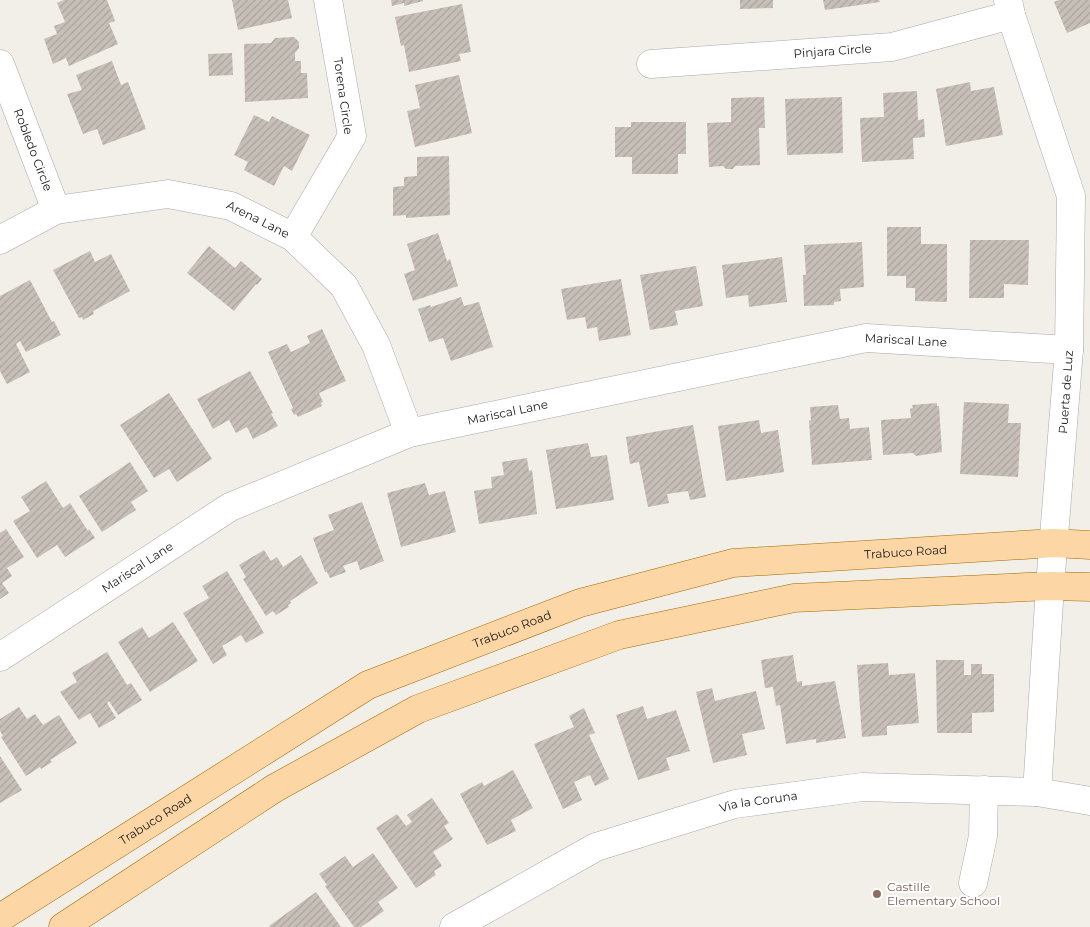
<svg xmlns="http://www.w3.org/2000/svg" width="1090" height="927" font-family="Montserrat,sans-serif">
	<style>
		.building { fill: url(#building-hatch) }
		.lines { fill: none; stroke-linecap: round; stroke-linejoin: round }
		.minor-casing { stroke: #a9a9a9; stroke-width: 29 }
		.major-casing { stroke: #a06b00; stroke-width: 29 }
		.minor { stroke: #fff; stroke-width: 28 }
		.major { stroke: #fcd6a4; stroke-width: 28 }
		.education-dot { fill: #8d6e63; stroke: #fff; stroke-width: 2 }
		.labels { text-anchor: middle; stroke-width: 4; stroke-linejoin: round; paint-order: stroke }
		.street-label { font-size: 12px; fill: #222; stroke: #fff }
		.education-label { font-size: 12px; fill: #785e54; stroke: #fff; text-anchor: start }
	</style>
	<defs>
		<pattern id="building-hatch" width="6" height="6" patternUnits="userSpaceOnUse" patternTransform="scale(1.25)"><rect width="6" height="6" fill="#c7bfb8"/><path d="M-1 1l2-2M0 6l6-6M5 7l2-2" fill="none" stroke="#aba49e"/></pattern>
	</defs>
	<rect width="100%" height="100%" fill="#f2efe9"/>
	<g class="building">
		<polygon points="64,0 107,0 115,21 109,23 118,44 69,66 66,58 53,64 44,39 57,34 54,26 65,22 57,3"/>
		<polygon points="232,0 288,0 292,18 238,30"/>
		<polygon points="391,0 423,0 423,1 404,6 404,3 392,6"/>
		<polygon points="740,0 773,0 773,8 740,9"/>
		<polygon points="823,0 879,0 880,2 825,10"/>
		<polygon points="1059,0 1090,0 1090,23 1067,33 1054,2"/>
		<polygon points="462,4 471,52 459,54 461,61 409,72 404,45 401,46 395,17"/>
		<polygon points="294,37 299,42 299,48 295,53 295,61 301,61 301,73 307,73 308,98 245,102 244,44 271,43 275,38"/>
		<polygon points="232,53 233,75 209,76 208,54"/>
		<polygon points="112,61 121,85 128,82 146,129 103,145 97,129 83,134 67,94 82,90 76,75"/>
		<polygon points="459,75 472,133 415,147 407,111 420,108 415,85"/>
		<polygon points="970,82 971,91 994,87 1003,135 946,146 936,89"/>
		<polygon points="917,91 918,120 924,119 925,137 913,138 914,159 862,162 860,118 884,117 883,93"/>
		<polygon points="764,97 765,128 759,128 760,165 735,166 733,169 726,169 723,166 709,167 707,123 731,122 731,98"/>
		<polygon points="842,97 843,153 787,155 785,99"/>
		<polygon points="254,115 269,122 272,116 310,135 292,171 284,166 274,186 244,170 248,162 234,155"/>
		<polygon points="631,122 686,122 686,154 678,154 678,174 632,174 632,157 615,157 615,127 631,127"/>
		<polygon points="449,156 450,215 406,218 406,215 393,216 393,187 404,186 404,177 417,176 417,157"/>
		<polygon points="887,227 921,227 921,244 947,244 947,302 915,301 915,288 906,288 906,276 887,276"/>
		<polygon points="438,233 447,261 450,259 458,286 413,301 404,274 415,270 407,244"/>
		<polygon points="970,240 1029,240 1028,285 1004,284 1004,298 969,298"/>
		<polygon points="862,242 864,287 840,289 841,301 834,302 834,305 804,306 803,275 806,275 804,245"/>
		<polygon points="209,246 235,268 241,261 262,279 257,285 256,284 234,311 187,273"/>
		<polygon points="90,251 95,262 111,254 130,291 93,311 94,314 83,320 82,317 79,318 53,270"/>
		<polygon points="782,257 787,302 749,307 748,295 726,298 722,265"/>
		<polygon points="696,266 703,306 675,311 678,325 650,330 640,275"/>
		<polygon points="621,279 631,335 599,341 597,327 587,329 585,317 567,320 561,289"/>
		<polygon points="30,280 52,322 54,321 61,335 26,352 20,341 16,344 30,372 7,384 0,371 0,296"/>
		<polygon points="461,297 464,306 479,302 493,347 451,361 443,338 429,342 418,309 430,305 431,307"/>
		<polygon points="322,329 346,381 319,393 323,402 321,403 322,406 298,417 296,414 294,415 291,409 293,408 268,352 287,344 291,352 310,343 307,336"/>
		<polygon points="250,371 273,413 271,414 278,426 253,439 247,427 236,433 229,420 213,429 197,399"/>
		<polygon points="169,393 212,459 177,482 169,469 154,478 120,425"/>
		<polygon points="964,402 1009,404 1008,423 1021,423 1018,477 960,474"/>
		<polygon points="937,403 937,406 939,406 942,452 916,456 913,453 883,455 881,420 911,418 910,409 913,408 912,405"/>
		<polygon points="838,405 840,419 849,418 850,429 869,427 872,460 812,465 809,421 811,420 810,407"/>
		<polygon points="759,420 761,433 778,430 784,472 726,481 718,426"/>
		<polygon points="693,425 706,497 690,500 688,491 667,494 669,503 648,507 639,462 630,464 626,437"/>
		<polygon points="588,443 591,457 607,455 614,500 556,509 546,450"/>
		<polygon points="527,458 529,471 532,470 537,514 479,524 474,491 492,488 491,477 504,475 502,462"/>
		<polygon points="130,462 148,491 131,502 136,510 102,532 79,496"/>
		<polygon points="46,481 63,508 70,503 88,531 89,529 95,538 65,557 57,545 37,558 13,521 30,511 21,497"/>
		<polygon points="425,483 429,495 445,491 456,532 401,547 387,493"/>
		<polygon points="362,502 384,561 360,570 357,561 343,566 346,572 330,578 327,572 325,572 313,538 334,530 328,515"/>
		<polygon points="6,529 24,557 7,568 12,576 2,583 9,593 0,599 0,533"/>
		<polygon points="264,550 271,561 277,557 283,567 301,555 318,583 290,601 291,603 288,605 289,607 276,615 273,611 266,616 243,579 246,577 239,565"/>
		<polygon points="227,571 264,633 246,643 241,635 222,646 227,655 213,664 183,613 209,598 202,586"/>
		<polygon points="173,622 198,661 150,692 118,642 142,627 149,638"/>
		<polygon points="107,652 127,685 131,683 142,700 118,715 109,701 107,703 116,718 99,728 90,713 79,720 60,692 77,682 72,673"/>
		<polygon points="793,655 797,682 802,681 802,686 835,681 846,738 816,743 816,739 786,744 780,705 776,706 773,687 765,688 761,660"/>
		<polygon points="936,660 964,660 964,675 971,675 971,664 982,664 982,674 994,674 994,712 972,713 972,733 937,733"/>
		<polygon points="888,663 889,675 915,673 919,723 887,726 887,735 862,737 857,665"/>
		<polygon points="712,688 715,701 756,691 765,729 742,734 747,755 713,763 696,692"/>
		<polygon points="643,706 647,719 676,710 690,751 666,758 670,770 638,780 616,715"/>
		<polygon points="19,707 27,719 35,714 43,725 59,715 77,743 50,760 52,762 41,769 40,767 26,776 1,737 3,736 0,731 0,719"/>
		<polygon points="584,708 595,733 589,735 609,779 595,786 590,775 574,782 582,800 563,809 534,744 574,727 569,716"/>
		<polygon points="0,756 22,790 0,803"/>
		<polygon points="513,770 533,808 511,820 516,831 487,845 460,794 482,782 484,786"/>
		<polygon points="432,798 449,823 444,826 453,839 433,852 442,866 434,871 436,875 416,888 376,828 397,814 406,826 412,822 407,815"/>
		<polygon points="373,853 398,888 378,902 384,911 361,927 354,927 325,886 327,885 319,874 345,856 353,867"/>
		<polygon points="316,892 341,927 270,927 269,926"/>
	</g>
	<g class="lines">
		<defs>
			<g id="minor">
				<polyline points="1008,0 1011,15 1071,196 1069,350 1050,586 1037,792"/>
				<path id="s1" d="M0,64L56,210"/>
				<path id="s2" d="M651,64L892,47L1011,15"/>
				<polyline points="293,237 352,136 328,0"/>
				<path id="s3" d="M0,240L56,210L168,194L231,206L293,237L344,286L376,345L409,433"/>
				<path id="s4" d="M0,657L230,507L409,433L866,338L1069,350"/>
				<polyline points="973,883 983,836 984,790"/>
				<path id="s5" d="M454,927L596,847L735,804L862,787L1037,792L1090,801"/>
			</g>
			<g id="major">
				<path id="s6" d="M0,918L368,685L580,603L733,563L1054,543L1090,545"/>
				<polyline points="63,927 275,788 418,709 619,635 794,598 1050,586 1090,587"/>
			</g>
		</defs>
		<use href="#minor" class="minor-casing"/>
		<use href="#major" class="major-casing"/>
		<use href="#minor" class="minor"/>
		<use href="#major" class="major"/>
	</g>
	<circle class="education-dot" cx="877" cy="894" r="5"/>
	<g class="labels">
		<g class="street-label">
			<text dy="4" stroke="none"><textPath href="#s2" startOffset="182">Pinjara Circle</textPath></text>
			<text transform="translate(343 96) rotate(82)" y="4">Torena Circle</text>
			<text dy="4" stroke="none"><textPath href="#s1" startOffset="92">Robledo Circle</textPath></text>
			<text dy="4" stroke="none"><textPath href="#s3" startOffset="271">Arena Lane</textPath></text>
			<text dy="4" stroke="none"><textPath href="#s4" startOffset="975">Mariscal Lane</textPath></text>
			<text transform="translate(1066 392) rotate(-86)" y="4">Puerta de Luz</text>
			<text dy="4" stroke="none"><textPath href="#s4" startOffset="569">Mariscal Lane</textPath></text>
			<text dy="4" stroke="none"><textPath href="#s6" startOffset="994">Trabuco Road</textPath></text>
			<text dy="4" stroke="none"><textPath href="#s4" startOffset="164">Mariscal Lane</textPath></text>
			<text dy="4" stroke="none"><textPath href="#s6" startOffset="590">Trabuco Road</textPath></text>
			<text dy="4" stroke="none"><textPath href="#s5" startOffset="332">Via la Coruna</textPath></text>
			<text dy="4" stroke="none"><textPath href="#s6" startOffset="184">Trabuco Road</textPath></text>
		</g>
		<g class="education-label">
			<text x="887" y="891">Castille<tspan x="887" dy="14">Elementary School</tspan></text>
		</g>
	</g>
</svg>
